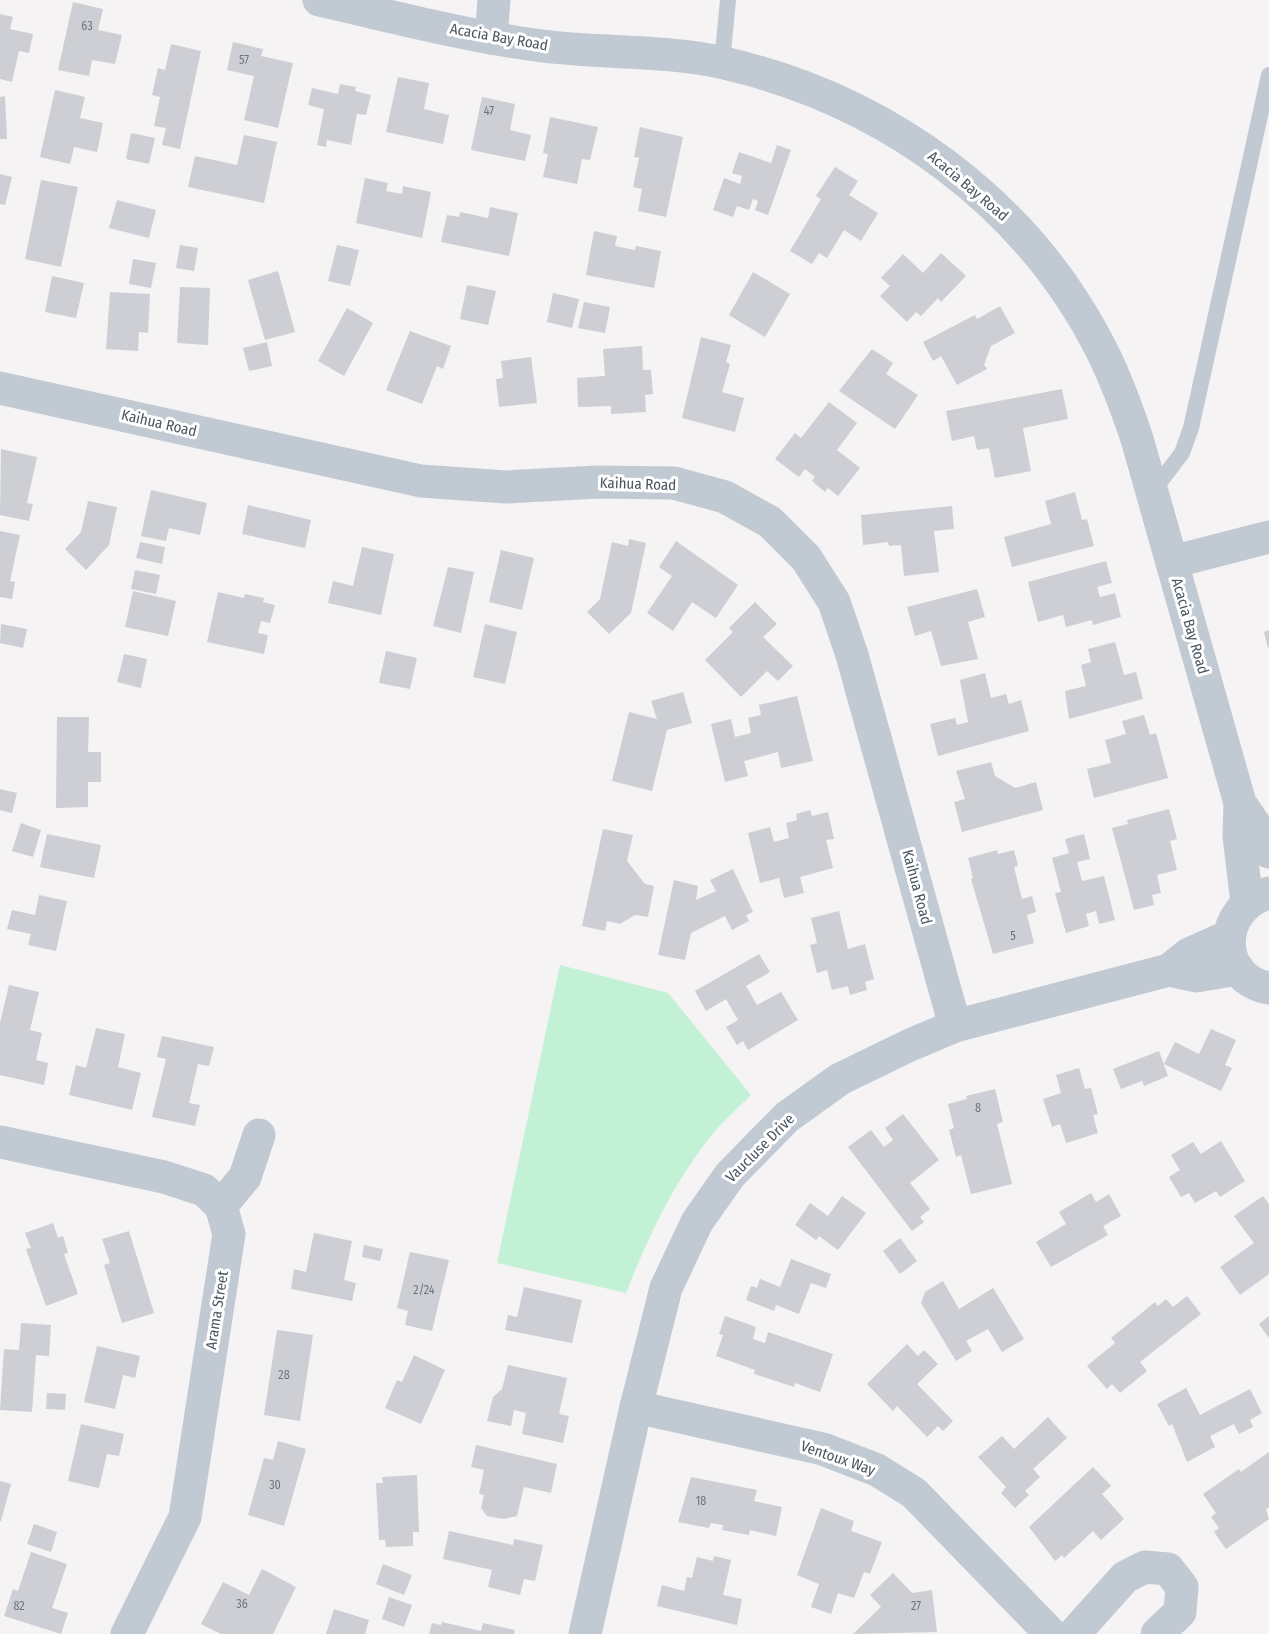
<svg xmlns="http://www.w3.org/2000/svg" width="1269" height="1634" font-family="'Fira Sans Condensed',sans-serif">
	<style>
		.green { fill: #c3f1d5 }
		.building { fill: #cdcfd5 }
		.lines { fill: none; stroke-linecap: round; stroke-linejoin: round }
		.service { stroke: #c1cad2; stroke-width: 16 }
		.minor { stroke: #c1cad2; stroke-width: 33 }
		.tertiary { stroke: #c1cad2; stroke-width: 33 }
		.labels { text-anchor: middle; stroke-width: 6; stroke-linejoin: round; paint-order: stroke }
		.number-label { font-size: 12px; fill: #6b747e }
		.street-label { font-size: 15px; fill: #4a5661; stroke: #fff }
	</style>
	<rect width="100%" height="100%" fill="#f5f3f3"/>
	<path class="green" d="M560,965L668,993L751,1095C736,1110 719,1125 706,1142C671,1188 647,1240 626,1293L497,1263Z"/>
	<g class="building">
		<polygon points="73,2 103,9 98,30 122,35 115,64 92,60 89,76 58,70"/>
		<polygon points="0,14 13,17 10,29 33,34 29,53 19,51 12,82 0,79"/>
		<polygon points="233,42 263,49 261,56 293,63 278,128 244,120 254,76 227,70"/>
		<polygon points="171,44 201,51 180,149 162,145 166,128 154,126 160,97 152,95 158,68 165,70"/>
		<polygon points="398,77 429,83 424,109 449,115 443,144 386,132"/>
		<polygon points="340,84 356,87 355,91 371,95 366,115 357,114 351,145 327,140 326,147 317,145 324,109 308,105 312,88 338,94"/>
		<polygon points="55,90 85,97 80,118 103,123 97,152 74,147 70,164 40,157"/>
		<polygon points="5,96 7,139 0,139 0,97"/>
		<polygon points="482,97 515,104 510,130 531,135 525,161 471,150"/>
		<polygon points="550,117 598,127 590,160 582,159 577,184 543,177 548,154 543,153"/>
		<polygon points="640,127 683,137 666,217 638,211 642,189 633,187 639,158 634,157"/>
		<polygon points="131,133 155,138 149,164 126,159"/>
		<polygon points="244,135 277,142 264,203 188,187 195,156 237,165"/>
		<polygon points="777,145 791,150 768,215 755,210 758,201 753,199 749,210 737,206 733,217 713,210 724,178 740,184 742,176 732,173 739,152 771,163"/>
		<polygon points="835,167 858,181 849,195 878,213 861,241 844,230 827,258 819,253 812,264 790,251 821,199 816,196"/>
		<polygon points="0,174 12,177 5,205 0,204"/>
		<polygon points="365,178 388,183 386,191 402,194 403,186 431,192 422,238 356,223"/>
		<polygon points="41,180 78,187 61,267 25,259"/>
		<polygon points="117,200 156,210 149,238 109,228"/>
		<polygon points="490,207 518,213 509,256 441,242 447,215 459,217 460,212 488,218"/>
		<polygon points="594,231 617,236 615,246 635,250 636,246 661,251 654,288 586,275"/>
		<polygon points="180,245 198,248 194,271 176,268"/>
		<polygon points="337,245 359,250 350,286 328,281"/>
		<polygon points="941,253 966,276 941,302 938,298 921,316 916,312 907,322 880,296 890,286 881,278 903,254 923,273"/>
		<polygon points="133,259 156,263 151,288 129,284"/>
		<polygon points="278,271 295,332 265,340 248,280"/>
		<polygon points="753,272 790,294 765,337 729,315"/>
		<polygon points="52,276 84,283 76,318 45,312"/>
		<polygon points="467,285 496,291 488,325 460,319"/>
		<polygon points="180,287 210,288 208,345 177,343"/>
		<polygon points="110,292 150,294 148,333 139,332 138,351 106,349"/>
		<polygon points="553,293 579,299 572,328 547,322"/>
		<polygon points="584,302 610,307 605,333 578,328"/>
		<polygon points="1000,306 1015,333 991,346 984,365 987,369 957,385 941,356 933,361 923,342 975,315 977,319"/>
		<polygon points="347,308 373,323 344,376 318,361"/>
		<polygon points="410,331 451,346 443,369 437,366 422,404 386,390"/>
		<polygon points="701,337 731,345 726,362 730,364 722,392 744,398 735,432 682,418"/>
		<polygon points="267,342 272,366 249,371 243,348"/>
		<polygon points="642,346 643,370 651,370 653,394 645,395 646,412 611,414 611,406 578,407 577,378 605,376 603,349"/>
		<polygon points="872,349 893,363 886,374 918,395 895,429 839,391"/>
		<polygon points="531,357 537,403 499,407 496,379 503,378 501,361"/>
		<polygon points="1062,389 1068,419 1023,428 1031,471 995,478 989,448 977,450 974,436 952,441 946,411"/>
		<polygon points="829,402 857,423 837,450 860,468 838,496 828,488 825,492 812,481 815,477 805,469 799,477 775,459 795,433 801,438"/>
		<polygon points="1,449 37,457 27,503 33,504 29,521 0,515"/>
		<polygon points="151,490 207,503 200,535 169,528 166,541 141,536"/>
		<polygon points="1075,492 1082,520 1087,519 1094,546 1012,567 1004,537 1051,524 1045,501"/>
		<polygon points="88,501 117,507 109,545 86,570 65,549 81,532"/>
		<polygon points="248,505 311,520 305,548 242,534"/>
		<polygon points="952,506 954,529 934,531 939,572 904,576 901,545 889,546 888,542 863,545 861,515"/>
		<polygon points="0,531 20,535 10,581 15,582 12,599 0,597"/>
		<polygon points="629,539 646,543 631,613 609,634 587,612 600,599 612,542 628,546"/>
		<polygon points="676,541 738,585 716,618 692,602 673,631 647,613 672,576 659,567"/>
		<polygon points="140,542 165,547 162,564 136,558"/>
		<polygon points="362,547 394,554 381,615 328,603 333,581 353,586"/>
		<polygon points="501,550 534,558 522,610 489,602"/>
		<polygon points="1106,561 1112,583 1097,587 1100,597 1115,593 1121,617 1093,625 1092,620 1066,627 1063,615 1038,622 1028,582"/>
		<polygon points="448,567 474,572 461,633 433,626"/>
		<polygon points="135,570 160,575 156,594 131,589"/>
		<polygon points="977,589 985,617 968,622 978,659 941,666 931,631 915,636 907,607"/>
		<polygon points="133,591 176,601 168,636 125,627"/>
		<polygon points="218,592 244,598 245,594 264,598 263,602 275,605 270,623 261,621 258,633 268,635 264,654 207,642"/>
		<polygon points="755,602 777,624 763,637 793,666 778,681 767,671 741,697 705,660 733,632 729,628"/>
		<polygon points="1,624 27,629 23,648 0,643"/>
		<polygon points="485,624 517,632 505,684 473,677"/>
		<polygon points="1269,630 1269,647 1268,648 1264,632"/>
		<polygon points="1115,642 1124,675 1136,672 1143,699 1069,719 1065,691 1086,686 1081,665 1091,662 1088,649"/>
		<polygon points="386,651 417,658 410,689 379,683"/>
		<polygon points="124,654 147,659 141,688 117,682"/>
		<polygon points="985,673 991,698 1006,694 1009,704 1021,700 1029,731 938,756 930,724 955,718 957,725 968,722 960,680"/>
		<polygon points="683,692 692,723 667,730 652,791 612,781 629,712 657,719 651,701"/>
		<polygon points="797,696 813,761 781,768 778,752 744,761 748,776 725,782 711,724 731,719 735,737 751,733 748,718 761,715 759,705"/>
		<polygon points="1144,715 1150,735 1156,733 1168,778 1094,798 1087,769 1111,763 1105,740 1126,734 1122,721"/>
		<polygon points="57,717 89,717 88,752 101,752 101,782 88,782 88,807 56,808"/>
		<polygon points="991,762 995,776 1015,788 1036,782 1043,810 962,832 954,802 965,799 956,771"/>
		<polygon points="0,789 17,793 12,813 0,810"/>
		<polygon points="1169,809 1177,839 1170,841 1177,870 1157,875 1161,893 1152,895 1154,905 1134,910 1112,828 1128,824 1127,820"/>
		<polygon points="810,810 812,816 828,812 834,839 826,840 833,868 800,877 804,893 784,898 779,878 760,883 748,833 770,827 774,842 789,838 786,823 797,820 796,814"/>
		<polygon points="21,823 41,830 33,857 12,851"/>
		<polygon points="603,829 633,835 627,861 645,884 654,886 648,917 635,915 620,924 607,921 605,931 582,926"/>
		<polygon points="47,834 101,845 94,878 40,867"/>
		<polygon points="1084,834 1090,859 1077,862 1082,881 1104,876 1115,920 1099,924 1096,911 1086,914 1089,926 1066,933 1055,893 1061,892 1052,858 1069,853 1065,839"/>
		<polygon points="997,850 998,854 1014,850 1018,866 1014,867 1022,899 1032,896 1036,912 1027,915 1034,943 993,954 971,879 973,878 968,858"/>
		<polygon points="733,869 753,912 746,915 749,921 732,930 725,916 691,933 685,960 658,955 674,880 698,886 696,900 716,891 710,880"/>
		<polygon points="39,895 67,901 56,951 28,945 31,934 7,929 12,910 35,915"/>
		<polygon points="839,911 848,949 865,944 874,979 865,982 867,990 850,995 848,986 832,990 827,970 817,973 810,945 817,943 811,918"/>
		<polygon points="759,954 770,972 746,986 757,1005 781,992 798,1020 748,1050 743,1041 737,1045 726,1027 738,1020 726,999 706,1011 695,991"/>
		<polygon points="9,985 39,992 30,1030 42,1033 36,1060 48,1063 44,1085 0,1075 0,1023"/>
		<polygon points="96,1028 125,1034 118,1067 141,1073 132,1110 69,1095 76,1065 86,1068"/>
		<polygon points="1211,1029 1236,1040 1225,1065 1232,1068 1221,1091 1164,1064 1175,1042 1199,1054"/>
		<polygon points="162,1036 214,1047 209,1066 198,1064 189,1103 200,1105 195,1126 152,1117 166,1059 157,1057"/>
		<polygon points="1159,1051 1168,1076 1144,1086 1142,1081 1121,1089 1113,1069"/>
		<polygon points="1079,1068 1085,1089 1091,1088 1098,1114 1093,1115 1098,1133 1066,1143 1060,1124 1052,1127 1043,1099 1061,1093 1056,1075"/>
		<polygon points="995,1089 1003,1122 997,1124 1012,1184 971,1194 961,1155 956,1157 949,1130 954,1128 948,1104 967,1099 966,1096"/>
		<polygon points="903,1114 939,1160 910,1183 930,1209 920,1217 924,1222 912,1231 848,1147 871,1130 884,1147 893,1140 885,1128"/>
		<polygon points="1221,1141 1245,1181 1220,1197 1216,1191 1195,1203 1189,1193 1181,1197 1169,1177 1180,1170 1171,1155 1193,1142 1201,1154"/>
		<polygon points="1091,1193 1096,1202 1109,1194 1121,1216 1103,1226 1108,1235 1051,1267 1036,1242 1066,1224 1059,1212"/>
		<polygon points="842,1196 866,1213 838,1250 819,1236 816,1240 795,1225 810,1203 828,1216"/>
		<polygon points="1263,1196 1269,1204 1269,1274 1240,1295 1220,1267 1254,1243 1234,1216"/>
		<polygon points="53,1223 58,1238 63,1236 68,1253 64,1254 78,1294 46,1306 26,1249 31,1248 25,1233"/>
		<polygon points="129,1231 154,1313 122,1323 104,1265 110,1263 102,1239"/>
		<polygon points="314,1233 352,1241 344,1280 356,1283 352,1301 291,1289 294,1269 306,1272"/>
		<polygon points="900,1238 917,1261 900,1274 883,1251"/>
		<polygon points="364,1245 383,1249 380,1261 362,1257"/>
		<polygon points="410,1252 449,1260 432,1331 405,1325 408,1311 397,1308"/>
		<polygon points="791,1259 831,1274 826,1288 811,1283 799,1314 776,1305 774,1311 746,1300 751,1286 757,1288 760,1279 780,1287"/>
		<polygon points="943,1281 959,1309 993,1288 1024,1339 1002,1352 988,1329 966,1341 972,1351 956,1361 921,1303 925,1292"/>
		<polygon points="524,1287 582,1300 572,1343 505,1330 508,1315 517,1317"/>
		<polygon points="1187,1296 1201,1314 1140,1362 1147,1371 1120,1393 1112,1384 1107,1389 1087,1366 1115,1343 1111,1338 1155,1302 1158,1306 1166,1299 1173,1307"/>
		<polygon points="725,1316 756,1327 753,1339 765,1343 768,1332 833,1354 820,1392 795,1383 794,1387 754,1374 755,1370 716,1356 723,1335 719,1334"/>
		<polygon points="1269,1316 1269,1338 1259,1324"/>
		<polygon points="21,1323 51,1325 49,1356 36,1355 32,1412 0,1410 4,1349 19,1350"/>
		<polygon points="277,1330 313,1335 300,1421 264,1415"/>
		<polygon points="907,1344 918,1356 924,1350 938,1364 917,1384 953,1421 943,1431 938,1426 927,1437 897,1406 893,1411 867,1384"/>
		<polygon points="97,1346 140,1356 135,1378 123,1375 115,1409 84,1402"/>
		<polygon points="414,1355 445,1370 421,1424 385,1408 397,1380 402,1382"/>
		<polygon points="508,1365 567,1378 559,1414 569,1416 563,1443 522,1434 526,1413 514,1410 511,1426 487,1421 493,1397 502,1389"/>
		<polygon points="1186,1388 1200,1415 1250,1389 1262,1413 1250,1420 1253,1427 1239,1434 1234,1424 1210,1436 1215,1447 1187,1462 1172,1424 1169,1426 1157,1404"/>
		<polygon points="47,1393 66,1394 65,1410 46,1409"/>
		<polygon points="1048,1417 1067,1438 1033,1469 1040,1477 1025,1491 1029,1495 1015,1508 1001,1493 1006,1487 978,1457 1002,1436 1014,1449"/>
		<polygon points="81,1424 124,1434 119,1456 107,1454 99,1488 68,1481"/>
		<polygon points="278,1441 306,1449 284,1526 248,1515 264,1458 273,1460"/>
		<polygon points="476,1445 557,1464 551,1493 524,1487 517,1516 504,1519 487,1516 481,1508 484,1495 479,1494 484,1470 471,1467"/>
		<polygon points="1269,1452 1269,1507 1266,1509 1269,1519 1226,1549 1214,1532 1219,1528 1211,1517 1216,1513 1203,1494 1239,1469 1241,1472"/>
		<polygon points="1093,1467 1111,1486 1102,1494 1124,1519 1101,1540 1093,1531 1064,1558 1062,1555 1055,1561 1029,1527"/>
		<polygon points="417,1475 419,1532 413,1532 413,1546 386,1547 385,1540 379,1540 376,1483 383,1483 382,1477"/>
		<polygon points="691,1477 757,1490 754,1501 782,1507 776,1536 750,1530 749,1535 722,1530 723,1525 711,1523 709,1528 678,1522"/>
		<polygon points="0,1481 11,1484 1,1521 0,1521"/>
		<polygon points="821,1508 854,1521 851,1531 882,1542 870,1574 864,1572 854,1598 838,1593 831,1614 811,1607 819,1584 797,1575"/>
		<polygon points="34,1524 57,1532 51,1552 27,1544"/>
		<polygon points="449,1531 513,1545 514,1539 543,1545 535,1581 524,1579 520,1595 488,1587 492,1570 443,1559"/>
		<polygon points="31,1552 67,1564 52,1608 68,1613 61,1634 4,1616 13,1589 18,1591"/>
		<polygon points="714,1556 731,1560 723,1595 742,1599 737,1625 657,1606 662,1585 684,1591 687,1577 692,1578 697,1557 713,1561"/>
		<polygon points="383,1564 412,1575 404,1595 376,1584"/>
		<polygon points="262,1569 296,1587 273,1634 221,1634 201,1624 223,1582 249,1595"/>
		<polygon points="893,1573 912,1593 932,1590 937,1632 853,1634 881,1607 870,1595"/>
		<polygon points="389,1597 412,1605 404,1627 382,1619"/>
		<polygon points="334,1609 369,1620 365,1634 326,1634"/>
		<polygon points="442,1622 481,1631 483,1623 515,1630 514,1634 429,1634 432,1623 441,1625"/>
	</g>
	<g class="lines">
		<g class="service">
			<polyline points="722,62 728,0"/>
			<polyline points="1153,491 1182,453 1191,428 1269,75"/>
		</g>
		<g class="minor">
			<polyline points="491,38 494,0"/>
			<polyline points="0,388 421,481 506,487 597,482 674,483 725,497 770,522 806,558 834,602 852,655 955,1026"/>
			<polyline points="1172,562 1269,537"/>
			<polyline points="1169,970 1196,976 1238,969"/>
			<polyline points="0,1142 164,1177 204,1190 221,1206 229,1234 185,1517 127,1634"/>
			<polyline points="221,1206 245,1177 259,1135"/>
			<polyline points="636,1407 823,1449 877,1470 914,1493 1051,1634"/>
			<polyline points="585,1634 636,1407 666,1288 697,1222 730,1175 787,1117 840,1079 910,1045 955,1026 1169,970 1189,954 1229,936"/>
			<polyline points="1074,1634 1125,1577 1145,1567 1168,1569 1182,1587 1180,1612 1157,1634"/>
		</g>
		<g class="tertiary">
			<path d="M319,0C390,16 462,35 535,45C597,54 663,49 724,63C885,100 1027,202 1102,351C1116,379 1127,409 1137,439L1240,803L1239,836L1247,903"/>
			<polyline points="1240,803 1259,831 1269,852"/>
			<path d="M1269,893C1217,907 1215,978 1269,988"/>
		</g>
	</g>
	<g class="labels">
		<g class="number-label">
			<text x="87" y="30">63</text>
			<text x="244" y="64">57</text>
			<text x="489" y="115">47</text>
			<text x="1013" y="940">5</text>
			<text x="978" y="1112">8</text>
			<text x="424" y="1294">2/24</text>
			<text x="284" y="1379">28</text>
			<text x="275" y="1489">30</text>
			<text x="701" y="1505">18</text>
			<text x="242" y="1608">36</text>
			<text x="19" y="1610">82</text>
			<text x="916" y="1610">27</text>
		</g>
		<g class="street-label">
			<text transform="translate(499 37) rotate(10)" y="5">Acacia Bay Road</text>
			<text transform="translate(968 186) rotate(40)" y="5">Acacia Bay Road</text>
			<text transform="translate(159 423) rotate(13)" y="5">Kaihua Road</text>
			<text transform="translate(638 484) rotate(2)" y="5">Kaihua Road</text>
			<text transform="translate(1190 626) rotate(74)" y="5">Acacia Bay Road</text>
			<text transform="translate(917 887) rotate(75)" y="5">Kaihua Road</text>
			<text transform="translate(760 1148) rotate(-45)" y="5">Vaucluse Drive</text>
			<text transform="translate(217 1310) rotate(-81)" y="5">Arama Street</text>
			<text transform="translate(838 1458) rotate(19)" y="5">Ventoux Way</text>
		</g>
	</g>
</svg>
